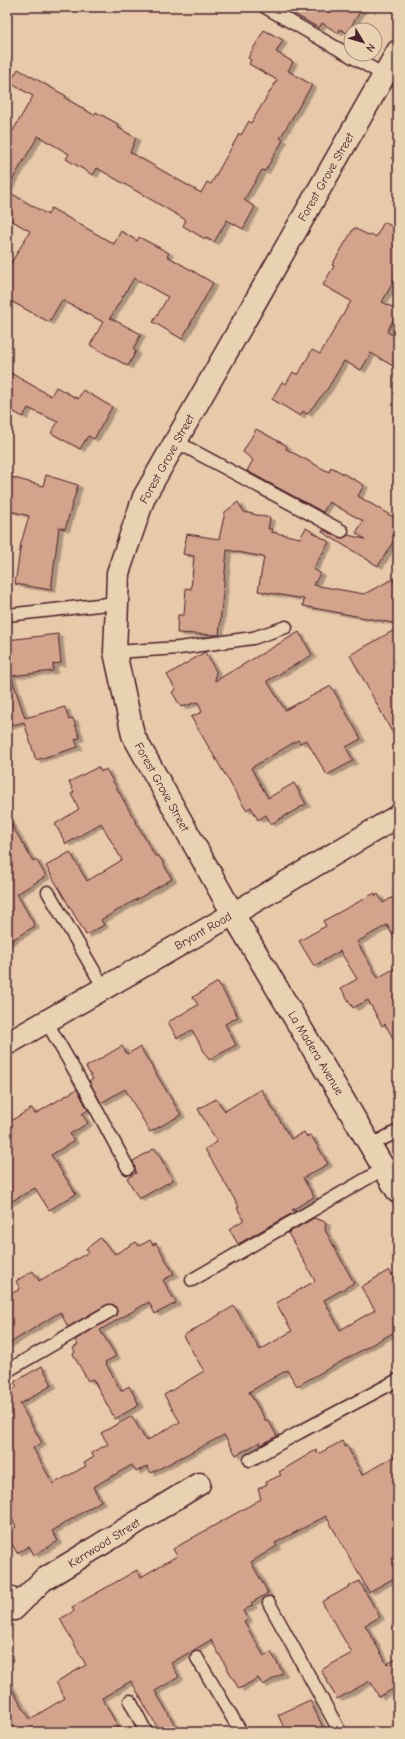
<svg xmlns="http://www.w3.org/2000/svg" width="405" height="1739" font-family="'Comic Neue',sans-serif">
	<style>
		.building { fill: #d4a38c; stroke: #4a1f2b; filter: url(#shadow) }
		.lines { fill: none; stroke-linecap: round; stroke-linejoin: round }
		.service-casing { stroke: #4a1f2b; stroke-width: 15 }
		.minor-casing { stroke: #4a1f2b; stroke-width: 25 }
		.service { stroke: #e9d2b2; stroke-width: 12 }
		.minor { stroke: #e9d2b2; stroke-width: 22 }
		.labels { text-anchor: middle; stroke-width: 3; stroke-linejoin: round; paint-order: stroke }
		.street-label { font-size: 12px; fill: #4a1f2b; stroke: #e9d2b2 }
	</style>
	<defs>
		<filter id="shadow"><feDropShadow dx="4.5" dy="2.5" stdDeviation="0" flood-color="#0004"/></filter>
	</defs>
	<rect width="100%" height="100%" fill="#e8c9aa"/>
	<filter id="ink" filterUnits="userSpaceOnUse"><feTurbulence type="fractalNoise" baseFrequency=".025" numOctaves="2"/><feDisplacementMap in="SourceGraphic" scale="8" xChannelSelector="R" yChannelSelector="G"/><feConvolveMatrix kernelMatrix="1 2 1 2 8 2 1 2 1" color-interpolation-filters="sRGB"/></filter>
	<g filter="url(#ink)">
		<g class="building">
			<polygon points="282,7 363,7 347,33 340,29 338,33 322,23 319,28"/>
			<polygon points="264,30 283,40 276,52 293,62 288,71 312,85 280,138 283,140 265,171 262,170 244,200 255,207 243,229 227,220 214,242 206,238 205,239 183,226 186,220 97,168 93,175 66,159 69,154 38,136 7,189 7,141 33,96 10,83 18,69 66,96 65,98 94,115 96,112 118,124 117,127 136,138 130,152 201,193 207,182 211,184 239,134 241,135 249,121 251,123 277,80 249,64 251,60 248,58"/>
			<polygon points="7,191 48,215 51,208 114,244 121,231 137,241 139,237 169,253 167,256 213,283 182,339 153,322 168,297 134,278 110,318 141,334 133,349 136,351 128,366 90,345 103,322 62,300 49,322 7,299 7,270 30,231 7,218"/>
			<polygon points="384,222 398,230 398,273 382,302 398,310 387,332 398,338 398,369 371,353 361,370 344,361 328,388 307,414 303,411 300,416 272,399 282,382 286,384 293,372 298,375 312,350 320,354 351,301 323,285 334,266 332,265 354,228 370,236 371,234 376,237"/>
			<polygon points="7,371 51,396 56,387 78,399 83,390 112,407 94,439 88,436 80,449 51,433 58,422 28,408 23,417 7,408"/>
			<polygon points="256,429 287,446 286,449 329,472 331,467 364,485 358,496 398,520 398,534 378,566 322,532 323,530 342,538 348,535 365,539 356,533 363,521 329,502 323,512 247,471 253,460 243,452"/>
			<polygon points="46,475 78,485 65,529 59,527 51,590 15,584 21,543 29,516 7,510 7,491 11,477 43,486"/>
			<polygon points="238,502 244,512 270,518 268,529 272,529 271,532 300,538 306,528 329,542 313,569 320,573 314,585 364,594 393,579 398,588 398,624 303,606 304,599 258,591 264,557 227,550 219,635 177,633 178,615 184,615 186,588 191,589 194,556 183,554 187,534 219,539 225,512"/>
			<polygon points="398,628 398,743 350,655"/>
			<polygon points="299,632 312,655 267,681 285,710 331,686 361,739 346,747 353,761 327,775 306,740 300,743 298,740 251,768 268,798 294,783 306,804 271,824 266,815 258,820 251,807 246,810 191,717 202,712 198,702 181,707 172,692 176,690 167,675 205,652 216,671 215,681"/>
			<polygon points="58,634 61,663 53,664 53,671 11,676 25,718 65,707 69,720 73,718 80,738 75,739 78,747 36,760 24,722 7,727 7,640"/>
			<polygon points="98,767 101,772 106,769 147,842 155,856 159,856 172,879 101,920 104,925 86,935 46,866 70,852 87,881 122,860 101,823 66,844 55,824 79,809 71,794 74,792 69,782"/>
			<polygon points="7,817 33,861 36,859 46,876 17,894 35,926 7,943"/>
			<polygon points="375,893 376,896 378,894 383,903 398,894 398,945 387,925 357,942 378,978 398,966 398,1047 385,1024 382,1026 368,1000 353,1008 341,988 357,979 340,951 314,966 299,941 326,926 323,921"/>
			<polygon points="218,982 238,1017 225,1024 236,1045 209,1060 192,1030 177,1038 168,1022 198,1005 193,997"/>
			<polygon points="122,1046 127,1054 140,1047 181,1115 150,1132 125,1089 101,1103 89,1081 93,1079 86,1067"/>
			<polygon points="77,1089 88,1110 82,1114 88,1123 70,1134 74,1141 51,1155 76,1194 49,1210 35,1188 7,1204 7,1123 32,1108 35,1114"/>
			<polygon points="261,1089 291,1139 304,1132 307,1137 311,1135 328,1164 303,1178 314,1197 292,1210 296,1211 238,1244 229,1229 244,1220 237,1208 239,1207 205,1149 217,1142 198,1109 216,1099 225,1111"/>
			<polygon points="155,1148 173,1180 139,1199 127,1178 136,1173 133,1161"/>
			<polygon points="314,1218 326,1222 325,1230 354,1283 324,1300 340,1330 375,1310 361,1287 389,1270 398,1286 398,1330 297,1386 287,1370 249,1392 266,1421 268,1420 277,1436 261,1445 260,1442 236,1455 224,1435 151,1473 147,1466 136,1472 132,1465 93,1487 101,1501 52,1531 58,1541 34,1555 29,1546 17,1553 7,1535 7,1532 16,1527 7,1508 7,1382 11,1390 17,1387 14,1382 42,1366 52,1385 20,1404 42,1443 33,1448 53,1484 86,1466 84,1463 94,1457 91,1453 108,1444 101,1433 132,1416 146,1441 180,1422 164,1395 204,1371 183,1336 234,1306 260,1350 292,1331 276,1303 315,1281 288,1233"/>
			<polygon points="100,1238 115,1254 136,1242 139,1246 150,1240 153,1245 156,1243 174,1274 163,1280 176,1303 155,1314 149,1302 100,1330 116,1356 105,1362 121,1391 129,1386 139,1405 115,1419 93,1379 88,1381 73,1354 75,1352 73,1348 78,1345 75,1340 116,1315 117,1311 114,1305 106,1305 68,1327 60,1312 7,1345 7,1296 20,1289 16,1281 33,1271 39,1281 89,1252 86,1249"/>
			<polygon points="342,1441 345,1447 347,1446 362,1475 398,1454 398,1576 369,1592 326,1516 275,1543 277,1546 251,1562 268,1593 251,1603 253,1605 243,1611 248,1620 244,1622 264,1656 271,1652 283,1673 263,1685 258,1678 239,1689 211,1640 171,1663 179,1677 155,1691 179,1732 160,1732 131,1681 102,1698 121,1732 7,1732 7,1681 30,1719 65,1698 56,1682 86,1665 60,1619 74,1611 72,1607 137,1570 141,1577 177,1556 173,1549 261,1499 258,1489 267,1484 266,1482 281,1475 279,1472 316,1450 318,1454"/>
			<polygon points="359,1581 380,1617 365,1625 387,1664 398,1658 398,1686 379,1697 370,1681 337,1699 321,1670 352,1653 322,1602"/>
			<polygon points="310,1700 325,1732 286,1732 278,1715"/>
		</g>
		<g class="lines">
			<defs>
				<g id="service">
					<polyline points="265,7 384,75"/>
					<polyline points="175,441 342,531"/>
					<polyline points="7,615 117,603"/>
					<polyline points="115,652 179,648 253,638 286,627"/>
					<polyline points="48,892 104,988"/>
					<polyline points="46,1021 87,1092 128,1168"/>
					<polyline points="371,1145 398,1131"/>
					<polyline points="192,1280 385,1168"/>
					<polyline points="7,1371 110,1311"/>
					<polyline points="250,1460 300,1432 398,1380"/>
					<polyline points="269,1603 340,1732"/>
					<polyline points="197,1658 241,1732"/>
					<polyline points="130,1701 146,1732"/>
				</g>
				<g id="minor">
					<polyline points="398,51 144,497 118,573 117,603 115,652 133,735 233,914 398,1192"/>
					<polyline points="7,1044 233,914 398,816"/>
					<polyline points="7,1596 14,1609 43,1580 199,1484"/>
				</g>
			</defs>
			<use href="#service" class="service-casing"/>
			<use href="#minor" class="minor-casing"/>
			<use href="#service" class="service"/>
			<use href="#minor" class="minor"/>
		</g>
	</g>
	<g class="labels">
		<g class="street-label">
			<text transform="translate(326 177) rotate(-60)" y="4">Forest Grove Street</text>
			<text transform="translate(167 459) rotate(-61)" y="4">Forest Grove Street</text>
			<text transform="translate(162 787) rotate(61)" y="4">Forest Grove Street</text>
			<text transform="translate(203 931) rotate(-30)" y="4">Bryant Road</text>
			<text transform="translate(316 1053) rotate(59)" y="4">La Madera Avenue</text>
			<text transform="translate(104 1543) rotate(-32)" y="4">Kerrwood Street</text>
		</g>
	</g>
	<rect width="405" height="1739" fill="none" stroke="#e9d2b2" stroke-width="24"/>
	<rect x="12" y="12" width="381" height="1715" fill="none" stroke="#4a1f2b" stroke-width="1.5" filter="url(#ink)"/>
	<g transform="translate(363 42) rotate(128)"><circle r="19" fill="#e9d2b2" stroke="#a98a7c"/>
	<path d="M0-3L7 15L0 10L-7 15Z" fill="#4a1f2b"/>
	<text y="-6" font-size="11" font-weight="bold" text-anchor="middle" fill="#4a1f2b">N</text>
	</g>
</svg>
